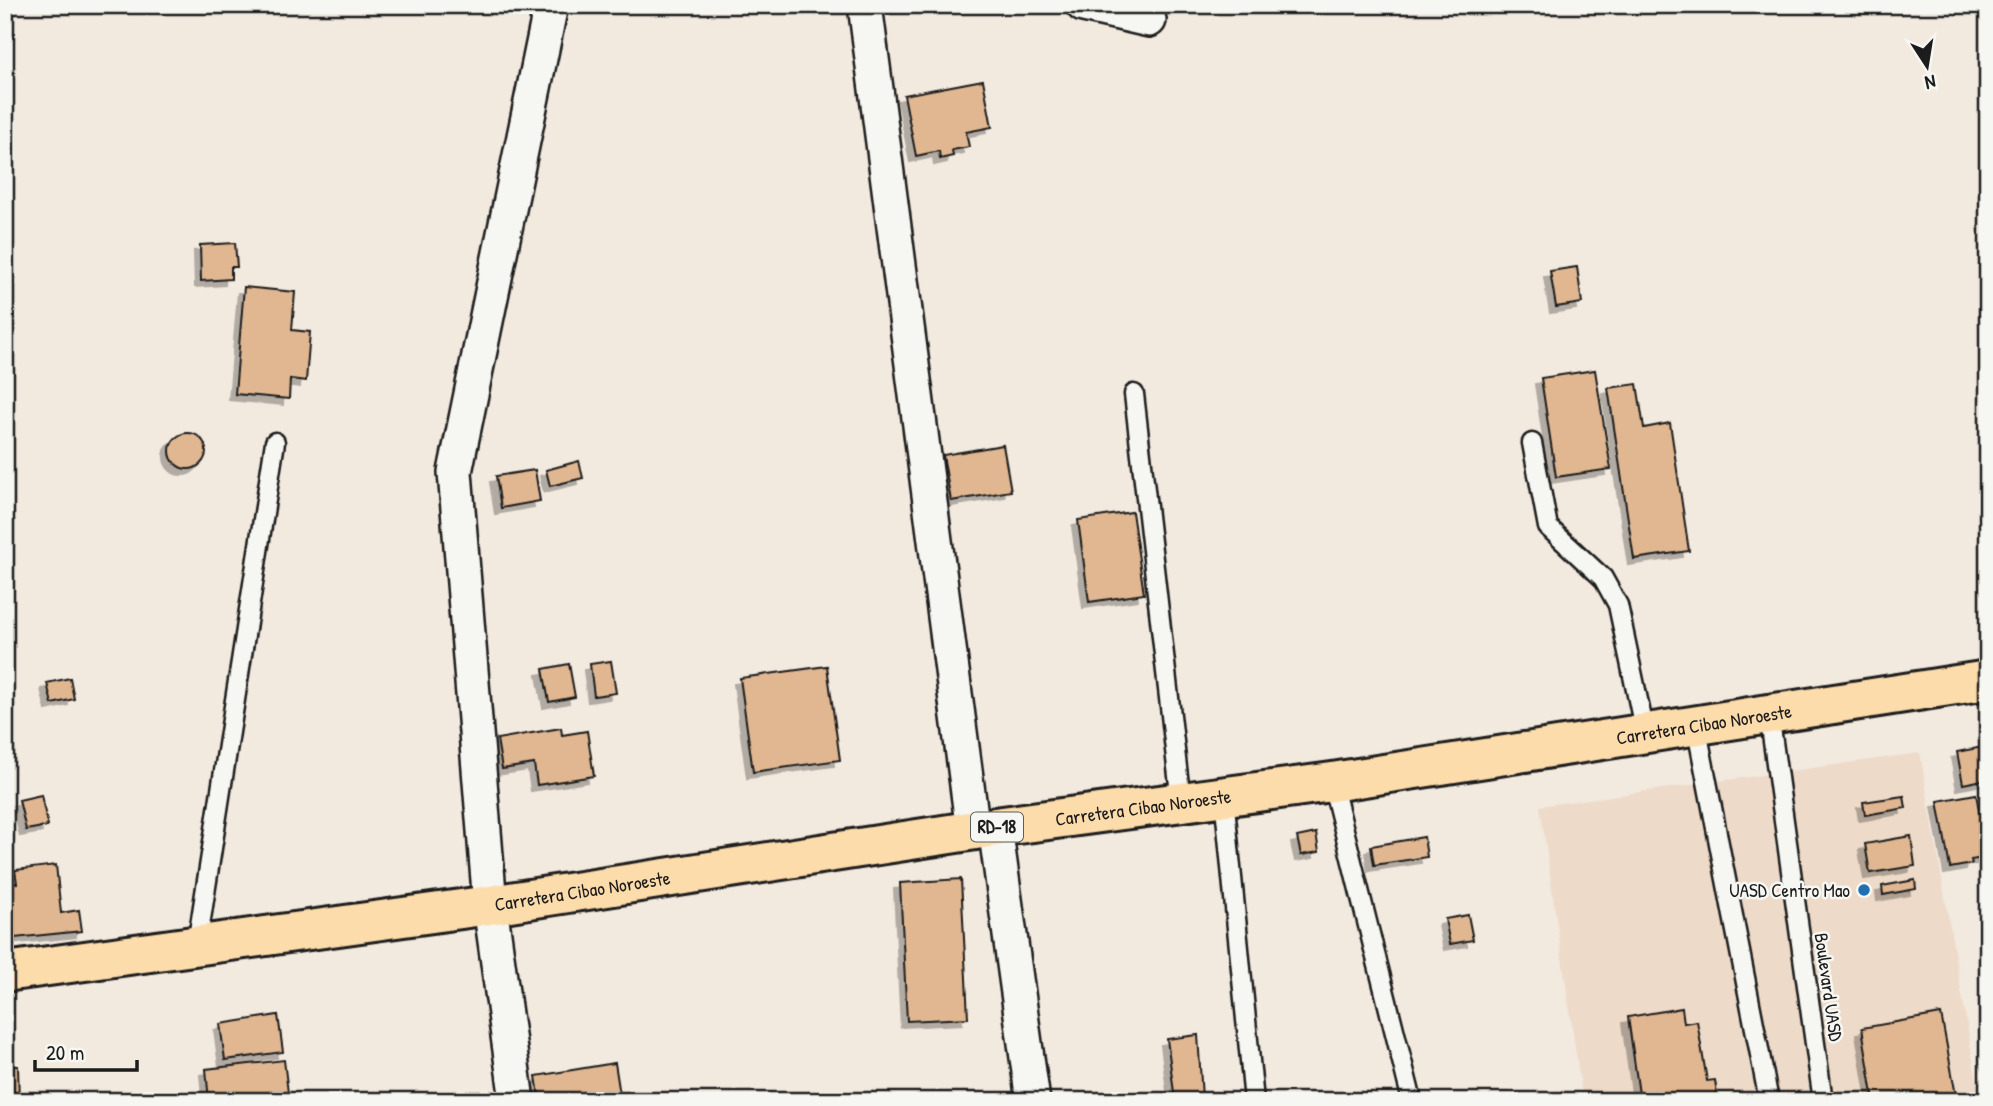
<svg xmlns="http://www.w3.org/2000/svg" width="1993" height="1106" font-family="'Patrick Hand',sans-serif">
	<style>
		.built { fill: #eddac8 }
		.building { fill: #e1b791; stroke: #1c1c1c; stroke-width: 2; filter: url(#shadow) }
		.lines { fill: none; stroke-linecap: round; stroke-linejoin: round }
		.lane-casing { stroke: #1c1c1c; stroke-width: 23 }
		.street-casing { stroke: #1c1c1c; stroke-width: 38 }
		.primary-casing { stroke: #1c1c1c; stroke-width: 44 }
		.lane { stroke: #f6f6f2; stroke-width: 18 }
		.street { stroke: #f6f6f2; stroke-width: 33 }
		.primary { stroke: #fddcac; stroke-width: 38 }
		.poi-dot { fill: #1f6fb2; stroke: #f6f6f2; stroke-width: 2.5 }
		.labels { text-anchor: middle; stroke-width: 5; stroke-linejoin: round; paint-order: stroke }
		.shield { fill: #f6f6f2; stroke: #5d5d5c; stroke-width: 2 }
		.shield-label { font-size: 18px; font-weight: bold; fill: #1c1c1c }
		.street-label { font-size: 19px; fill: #1c1c1c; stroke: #f6f6f2 }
		.poi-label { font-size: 19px; fill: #1c1c1c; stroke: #f6f6f2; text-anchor: end }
	</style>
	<defs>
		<filter id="shadow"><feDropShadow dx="-6" dy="6" stdDeviation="0" flood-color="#0004"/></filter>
	</defs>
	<rect width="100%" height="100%" fill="#f2e9df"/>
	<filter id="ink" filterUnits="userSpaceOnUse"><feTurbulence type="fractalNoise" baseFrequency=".0143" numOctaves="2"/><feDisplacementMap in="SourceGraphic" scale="14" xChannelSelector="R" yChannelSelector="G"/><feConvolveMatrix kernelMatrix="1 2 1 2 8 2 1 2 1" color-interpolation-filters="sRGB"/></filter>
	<g filter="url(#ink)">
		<polygon class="built" points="1920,753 1980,1101 1583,1101 1540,806"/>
		<g class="building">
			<polygon points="983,80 992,127 966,132 969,147 952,150 953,156 940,159 939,151 916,156 904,95"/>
			<polygon points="235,243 237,267 231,267 231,279 201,281 200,245"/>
			<polygon points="1577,267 1582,303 1556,307 1550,271"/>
			<polygon points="244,287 295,292 292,330 310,332 306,381 290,379 289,399 235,394"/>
			<polygon points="1595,370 1611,469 1556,477 1541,378"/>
			<polygon points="1637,384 1644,428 1670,423 1689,551 1634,559 1608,388"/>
			<circle cx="188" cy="451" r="18"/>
			<polygon points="1003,445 1011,491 951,501 943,455"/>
			<polygon points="579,461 583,478 550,486 546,470"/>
			<polygon points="535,470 540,501 501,508 496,476"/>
			<polygon points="1132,512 1144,594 1089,602 1078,520"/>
			<polygon points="611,661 616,693 594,696 590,664"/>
			<polygon points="569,664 575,697 549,702 543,669"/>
			<polygon points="827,666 840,760 753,772 740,678"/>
			<polygon points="70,678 74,699 52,704 47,683"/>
			<polygon points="561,728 562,735 587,731 594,776 537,785 534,764 502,769 497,739"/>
			<polygon points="1988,746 1988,779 1963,784 1957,752"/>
			<polygon points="1976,794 1988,857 1971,860 1972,864 1950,868 1938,801"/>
			<polygon points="41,795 48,826 26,830 19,800"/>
			<polygon points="1904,796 1906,808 1865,815 1863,802"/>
			<polygon points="1316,833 1319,852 1301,855 1297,837"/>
			<polygon points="1911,836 1915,866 1870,873 1865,844"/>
			<polygon points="1424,837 1427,857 1374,865 1371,846"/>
			<polygon points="56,865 61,913 79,910 82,931 5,939 5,884 17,883 15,870"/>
			<polygon points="961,879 968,1018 907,1021 900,883"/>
			<polygon points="1915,880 1916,889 1883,895 1882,886"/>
			<polygon points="1468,915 1473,940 1450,944 1445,919"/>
			<polygon points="1682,1008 1684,1023 1697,1021 1707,1081 1715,1080 1718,1101 1640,1101 1628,1017"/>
			<polygon points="1941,1014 1957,1101 1874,1101 1862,1028"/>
			<polygon points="278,1015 283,1052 225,1060 220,1024"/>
			<polygon points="1198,1035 1202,1098 1206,1101 1171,1101 1175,1100 1167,1039"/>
			<polygon points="284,1060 289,1101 209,1101 206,1069"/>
			<polygon points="615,1063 621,1101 540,1101 536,1076"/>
			<polygon points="5,1066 18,1066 19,1101 5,1101"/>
		</g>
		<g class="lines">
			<defs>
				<g id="lane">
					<polyline points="1134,394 1181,802"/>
					<polyline points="1532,443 1548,527 1603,578 1618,605 1645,733"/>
					<polyline points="1769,713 1823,1101"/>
					<polyline points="1696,725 1769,1101"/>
					<polyline points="1332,782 1411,1097"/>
					<polyline points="1224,796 1254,1101"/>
					<polyline points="197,945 275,442"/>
				</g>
				<g id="street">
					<polyline points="865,5 973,831"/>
					<polyline points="1083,5 1149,20"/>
					<polyline points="995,827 1033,1101"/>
					<polyline points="517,1101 490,905 455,472 551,5"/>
				</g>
				<g id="primary">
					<path id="s1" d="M5,972L490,905L995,827L1332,782L1988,680"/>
				</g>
			</defs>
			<use href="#lane" class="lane-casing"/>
			<use href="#street" class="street-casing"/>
			<use href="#primary" class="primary-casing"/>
			<use href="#lane" class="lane"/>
			<use href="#street" class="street"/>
			<use href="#primary" class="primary"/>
		</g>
	</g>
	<circle class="poi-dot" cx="1864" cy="890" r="7"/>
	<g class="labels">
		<rect class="shield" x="971" y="812.5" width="52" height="29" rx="5"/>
		<g class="shield-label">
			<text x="997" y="833">RD-18</text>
		</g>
		<g class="street-label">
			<text dy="7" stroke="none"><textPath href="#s1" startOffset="1717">Carretera Cibao Noroeste</textPath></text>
			<text dy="7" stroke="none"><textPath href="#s1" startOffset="1150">Carretera Cibao Noroeste</textPath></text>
			<text dy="7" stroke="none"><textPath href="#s1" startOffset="583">Carretera Cibao Noroeste</textPath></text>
			<text transform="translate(1829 987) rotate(82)" y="7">Boulevard UASD</text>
		</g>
		<g class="poi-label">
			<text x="1850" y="897">UASD Centro Mao</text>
		</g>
	</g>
	<rect width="1993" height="1106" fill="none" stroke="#f6f6f2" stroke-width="28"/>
	<rect x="14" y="14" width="1965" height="1078" fill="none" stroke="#1c1c1c" stroke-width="2.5" filter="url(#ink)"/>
	<g transform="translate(1927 66) rotate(168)" stroke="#f6f6f2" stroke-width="5" paint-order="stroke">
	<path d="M0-5L12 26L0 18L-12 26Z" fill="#1c1c1c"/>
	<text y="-10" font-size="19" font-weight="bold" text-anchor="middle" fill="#1c1c1c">N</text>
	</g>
	<path d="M35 1060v10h102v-10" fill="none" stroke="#1c1c1c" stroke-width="3.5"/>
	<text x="46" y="1060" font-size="21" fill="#1c1c1c" stroke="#f6f6f2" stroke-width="5" paint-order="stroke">20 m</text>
</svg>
